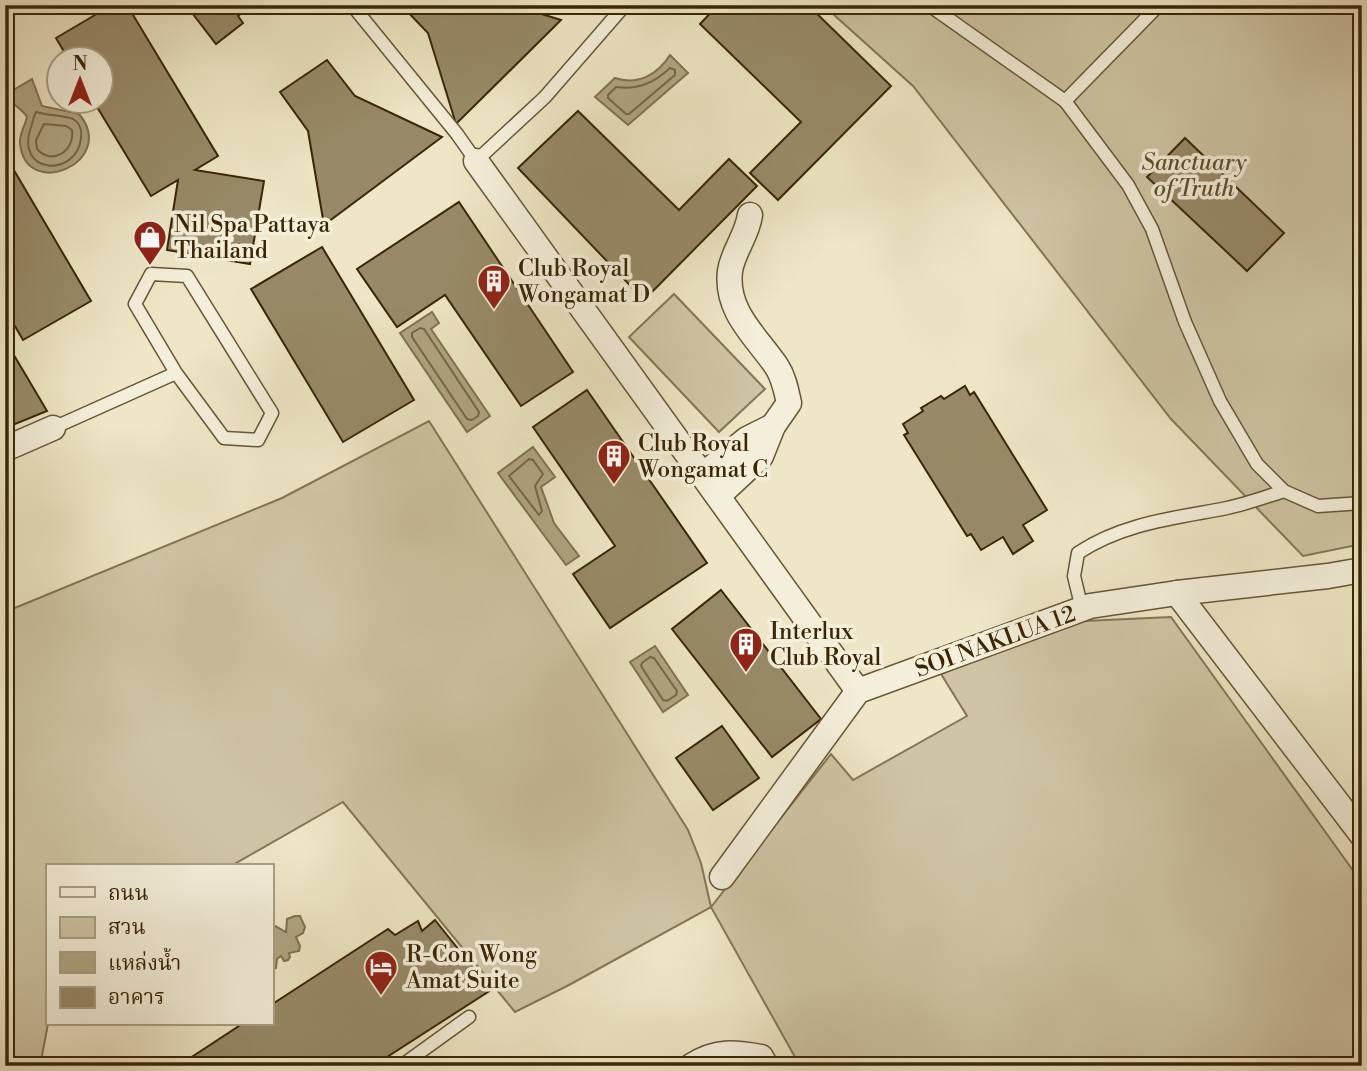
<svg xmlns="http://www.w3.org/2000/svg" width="1367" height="1071" font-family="'Libre Bodoni','Noto Serif Thai',serif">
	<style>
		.green { fill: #cfc5a5; stroke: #847655; stroke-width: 2 }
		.water { fill: #b1a584; stroke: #817251; stroke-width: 2 }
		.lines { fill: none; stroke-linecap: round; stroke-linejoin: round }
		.shore { stroke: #766644; stroke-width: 2 }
		.building { fill: #988a69; stroke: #3a2605; stroke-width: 2 }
		.service-casing { stroke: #675635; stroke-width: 15 }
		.minor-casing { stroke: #675635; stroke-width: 27 }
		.service { stroke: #f4efda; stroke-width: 12 }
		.minor { stroke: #f4efda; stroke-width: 24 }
		.labels { text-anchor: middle; stroke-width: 7; stroke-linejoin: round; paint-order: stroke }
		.park-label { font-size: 23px; font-style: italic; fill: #5f4e2d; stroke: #f4efda }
		.poi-label { font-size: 23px; fill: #3a2605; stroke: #f4efda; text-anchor: start }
		.street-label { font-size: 23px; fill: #3a2605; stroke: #f4efda }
	</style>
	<rect width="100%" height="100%" fill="#eee6c6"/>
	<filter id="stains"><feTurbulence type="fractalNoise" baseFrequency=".00286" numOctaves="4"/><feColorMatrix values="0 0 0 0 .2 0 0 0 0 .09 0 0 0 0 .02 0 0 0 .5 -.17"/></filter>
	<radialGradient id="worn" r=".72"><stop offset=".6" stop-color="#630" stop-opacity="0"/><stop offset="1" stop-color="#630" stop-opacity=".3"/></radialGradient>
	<g class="green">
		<polygon points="823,5 1362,5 1362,544 1303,556 1171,419 913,86"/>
		<polygon points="674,294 765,389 719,432 629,337"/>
		<polygon points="429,421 688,830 701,863 711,907 831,754 853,780 967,716 941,674 1062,622 1171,617 1362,883 1362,1066 800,1066 711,907 569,985 515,1012 343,802 231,866 47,866 48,1024 40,1066 5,1066 7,974 5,963 5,612 282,498"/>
	</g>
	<g class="water">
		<path d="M670,55L688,73L628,125L595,97L615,78C638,86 658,74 670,55Z"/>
		<path d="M32,79L42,106L79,114C119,162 25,202 20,143C19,134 25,126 27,117C21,107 10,104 5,95Z"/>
		<polygon points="432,312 439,323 431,329 490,416 467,432 400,333"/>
		<polygon points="533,447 555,477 541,487 554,523 579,556 566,565 498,473"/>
		<polygon points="655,646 688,695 663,712 630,662"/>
		<polygon points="295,916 300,916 305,927 303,933 296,937 300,946 299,951 289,953 290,957 288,960 284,961 281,956 277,959 276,968 271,971 271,921 272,924 286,932 287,919"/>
	</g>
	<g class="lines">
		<g class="shore">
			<path d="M670,68L675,70V75L629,114H626L608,98V95L616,87C638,90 654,83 670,68Z"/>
			<path d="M36,112C45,115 67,116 73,119C80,123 82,131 81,138C77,178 14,175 31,127C33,122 33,117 36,112Z"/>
			<path d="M44,124L66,126L72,130C75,151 52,166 37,149L36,140Z"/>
			<polygon points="420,328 424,329 479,412 478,416 472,420 467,419 412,337 412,333"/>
			<polygon points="529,459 533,460 543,474 535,486 542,511 539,515 509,476"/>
			<polygon points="650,657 654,658 677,691 676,695 667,701 663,700 641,666 642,663"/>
		</g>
	</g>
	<g class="building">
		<polygon points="112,5 127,5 218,156 195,170 264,181 250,264 167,250 178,180 151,196 94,102 102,102 102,60 69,60 56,38"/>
		<polygon points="186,5 252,5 238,16 243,23 216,44"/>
		<polygon points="401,5 513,5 561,20 456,124 428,33"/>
		<polygon points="718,5 808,5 891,86 778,200 750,173 801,122 700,24"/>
		<polygon points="327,60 355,96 442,137 324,225 308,131 280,92"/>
		<polygon points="578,111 679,210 729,159 757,186 644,300 518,168"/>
		<polygon points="1185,138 1284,233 1247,271 1147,177"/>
		<polygon points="5,155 91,301 23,340 5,309"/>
		<polygon points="459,202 573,372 521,406 445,295 397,327 357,269"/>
		<polygon points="322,247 414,400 343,442 251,289"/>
		<polygon points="5,340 47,411 5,428"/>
		<polygon points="965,386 970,395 974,392 1047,510 1023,525 1033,541 1013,554 1003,537 981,550 971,534 967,536 904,435 908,433 903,424 923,411 921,408 941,396 944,399"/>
		<polygon points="587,390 707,563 610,628 573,574 615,546 533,427"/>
		<polygon points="721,590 821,719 772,757 672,629"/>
		<polygon points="722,726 759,778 713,810 676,758"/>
		<polygon points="435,920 491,990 373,1066 178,1066 242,1024 271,1024 271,1005 388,929 395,935 418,921 422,931"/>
	</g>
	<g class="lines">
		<defs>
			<g id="service">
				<polyline points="352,5 457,134 476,161 545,97 625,5"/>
				<polyline points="929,5 1065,101 1159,5"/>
				<polyline points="1065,101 1128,185 1152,229 1185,322 1220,401 1257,464 1284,491 1318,506 1362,503"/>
				<polyline points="53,428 176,373 135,304 151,274 187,276 272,413 258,440 224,438 176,373"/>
				<path d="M1082,609L1074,576L1078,553C1123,523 1175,518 1227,508C1246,504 1265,497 1284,491"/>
				<polyline points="401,1066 469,1017"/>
			</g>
			<g id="minor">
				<polyline points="476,161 858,691"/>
				<polyline points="5,449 53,428"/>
				<polyline points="703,475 747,439 773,426"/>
				<path d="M718,496L761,456L773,426L789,403C786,390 784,378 777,367C757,337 725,312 730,271C733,251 747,236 750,215"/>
				<polyline points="1177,593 1362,835"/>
				<polyline points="722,877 858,691 1090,606 1177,593 1328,576 1362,570"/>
				<path d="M691,1066C716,1050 735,1052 761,1057L766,1066"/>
			</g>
		</defs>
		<use href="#service" class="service-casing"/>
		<use href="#minor" class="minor-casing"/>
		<use href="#service" class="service"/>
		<use href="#minor" class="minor"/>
	</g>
	<defs>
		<symbol id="shop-pin" viewBox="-11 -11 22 30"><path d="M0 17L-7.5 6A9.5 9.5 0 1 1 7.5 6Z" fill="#8f2418" stroke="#f4efda"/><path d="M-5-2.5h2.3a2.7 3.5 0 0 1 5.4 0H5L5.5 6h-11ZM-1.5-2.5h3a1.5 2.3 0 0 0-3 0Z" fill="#fff"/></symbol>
		<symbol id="building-pin" viewBox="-11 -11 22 30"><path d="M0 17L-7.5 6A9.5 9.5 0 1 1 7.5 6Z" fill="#8f2418" stroke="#f4efda"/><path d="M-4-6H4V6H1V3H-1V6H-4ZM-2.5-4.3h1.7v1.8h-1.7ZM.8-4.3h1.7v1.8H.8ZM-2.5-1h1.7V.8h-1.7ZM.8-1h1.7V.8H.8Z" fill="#fff"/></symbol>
		<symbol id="hotel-pin" viewBox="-11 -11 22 30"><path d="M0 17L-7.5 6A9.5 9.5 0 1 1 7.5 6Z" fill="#8f2418" stroke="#f4efda"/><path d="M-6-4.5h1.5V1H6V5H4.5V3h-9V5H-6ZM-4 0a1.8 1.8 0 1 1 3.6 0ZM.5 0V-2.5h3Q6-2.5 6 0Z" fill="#fff"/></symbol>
	</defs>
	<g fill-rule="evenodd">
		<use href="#shop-pin" x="131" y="218" width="38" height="52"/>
		<use href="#building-pin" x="475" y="262" width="38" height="52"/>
		<use href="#building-pin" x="595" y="437" width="38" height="52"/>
		<use href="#building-pin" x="727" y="625" width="38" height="52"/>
		<use href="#hotel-pin" x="362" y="948" width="38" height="52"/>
	</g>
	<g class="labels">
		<g class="park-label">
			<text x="1194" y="170">Sanctuary<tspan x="1194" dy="26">of Truth</tspan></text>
		</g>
		<g class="poi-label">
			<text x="174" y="232">Nil Spa Pattaya<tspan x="174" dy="26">Thailand</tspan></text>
			<text x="518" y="276">Club Royal<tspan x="518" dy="26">Wongamat D</tspan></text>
			<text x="638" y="451">Club Royal<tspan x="638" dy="26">Wongamat C</tspan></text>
			<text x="770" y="639">Interlux<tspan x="770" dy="26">Club Royal</tspan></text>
			<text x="406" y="962">R-Con Wong<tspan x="406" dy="26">Amat Suite</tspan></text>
		</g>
		<g class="street-label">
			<text transform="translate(995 641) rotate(-20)" y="8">SOI NAKLUA 12</text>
		</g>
	</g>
	<rect width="1367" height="1071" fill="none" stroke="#eee6c6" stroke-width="28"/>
	<rect x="7" y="7" width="1353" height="1057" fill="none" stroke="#3a2605" stroke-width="3.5"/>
	<rect x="14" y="14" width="1339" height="1043" fill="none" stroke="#3a2605" stroke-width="2"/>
	<rect x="46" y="864" width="228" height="161" fill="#f4efda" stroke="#aa9f85" stroke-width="2"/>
	<rect x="60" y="887" width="35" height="10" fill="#f4efda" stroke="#aa9f85" stroke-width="2"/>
	<text x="108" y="900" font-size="21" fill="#3a2605">ถนน</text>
	<rect x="60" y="917" width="35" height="21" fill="#cfc5a5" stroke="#aa9f85" stroke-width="2"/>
	<text x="108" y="934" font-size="21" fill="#3a2605">สวน</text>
	<rect x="60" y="952" width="35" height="21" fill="#b1a584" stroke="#aa9f85" stroke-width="2"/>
	<text x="108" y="970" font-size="21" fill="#3a2605">แหล่งน้ำ</text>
	<rect x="60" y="987" width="35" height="21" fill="#988a69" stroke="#aa9f85" stroke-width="2"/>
	<text x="108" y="1004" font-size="21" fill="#3a2605">อาคาร</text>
	<g transform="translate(80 80)"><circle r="33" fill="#f4efda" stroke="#aa9f85" stroke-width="2"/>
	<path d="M0-5L12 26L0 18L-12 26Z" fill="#8f2418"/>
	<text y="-10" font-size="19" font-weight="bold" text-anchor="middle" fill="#3a2605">N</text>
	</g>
	<rect width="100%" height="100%" filter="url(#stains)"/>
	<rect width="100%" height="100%" fill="url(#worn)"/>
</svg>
